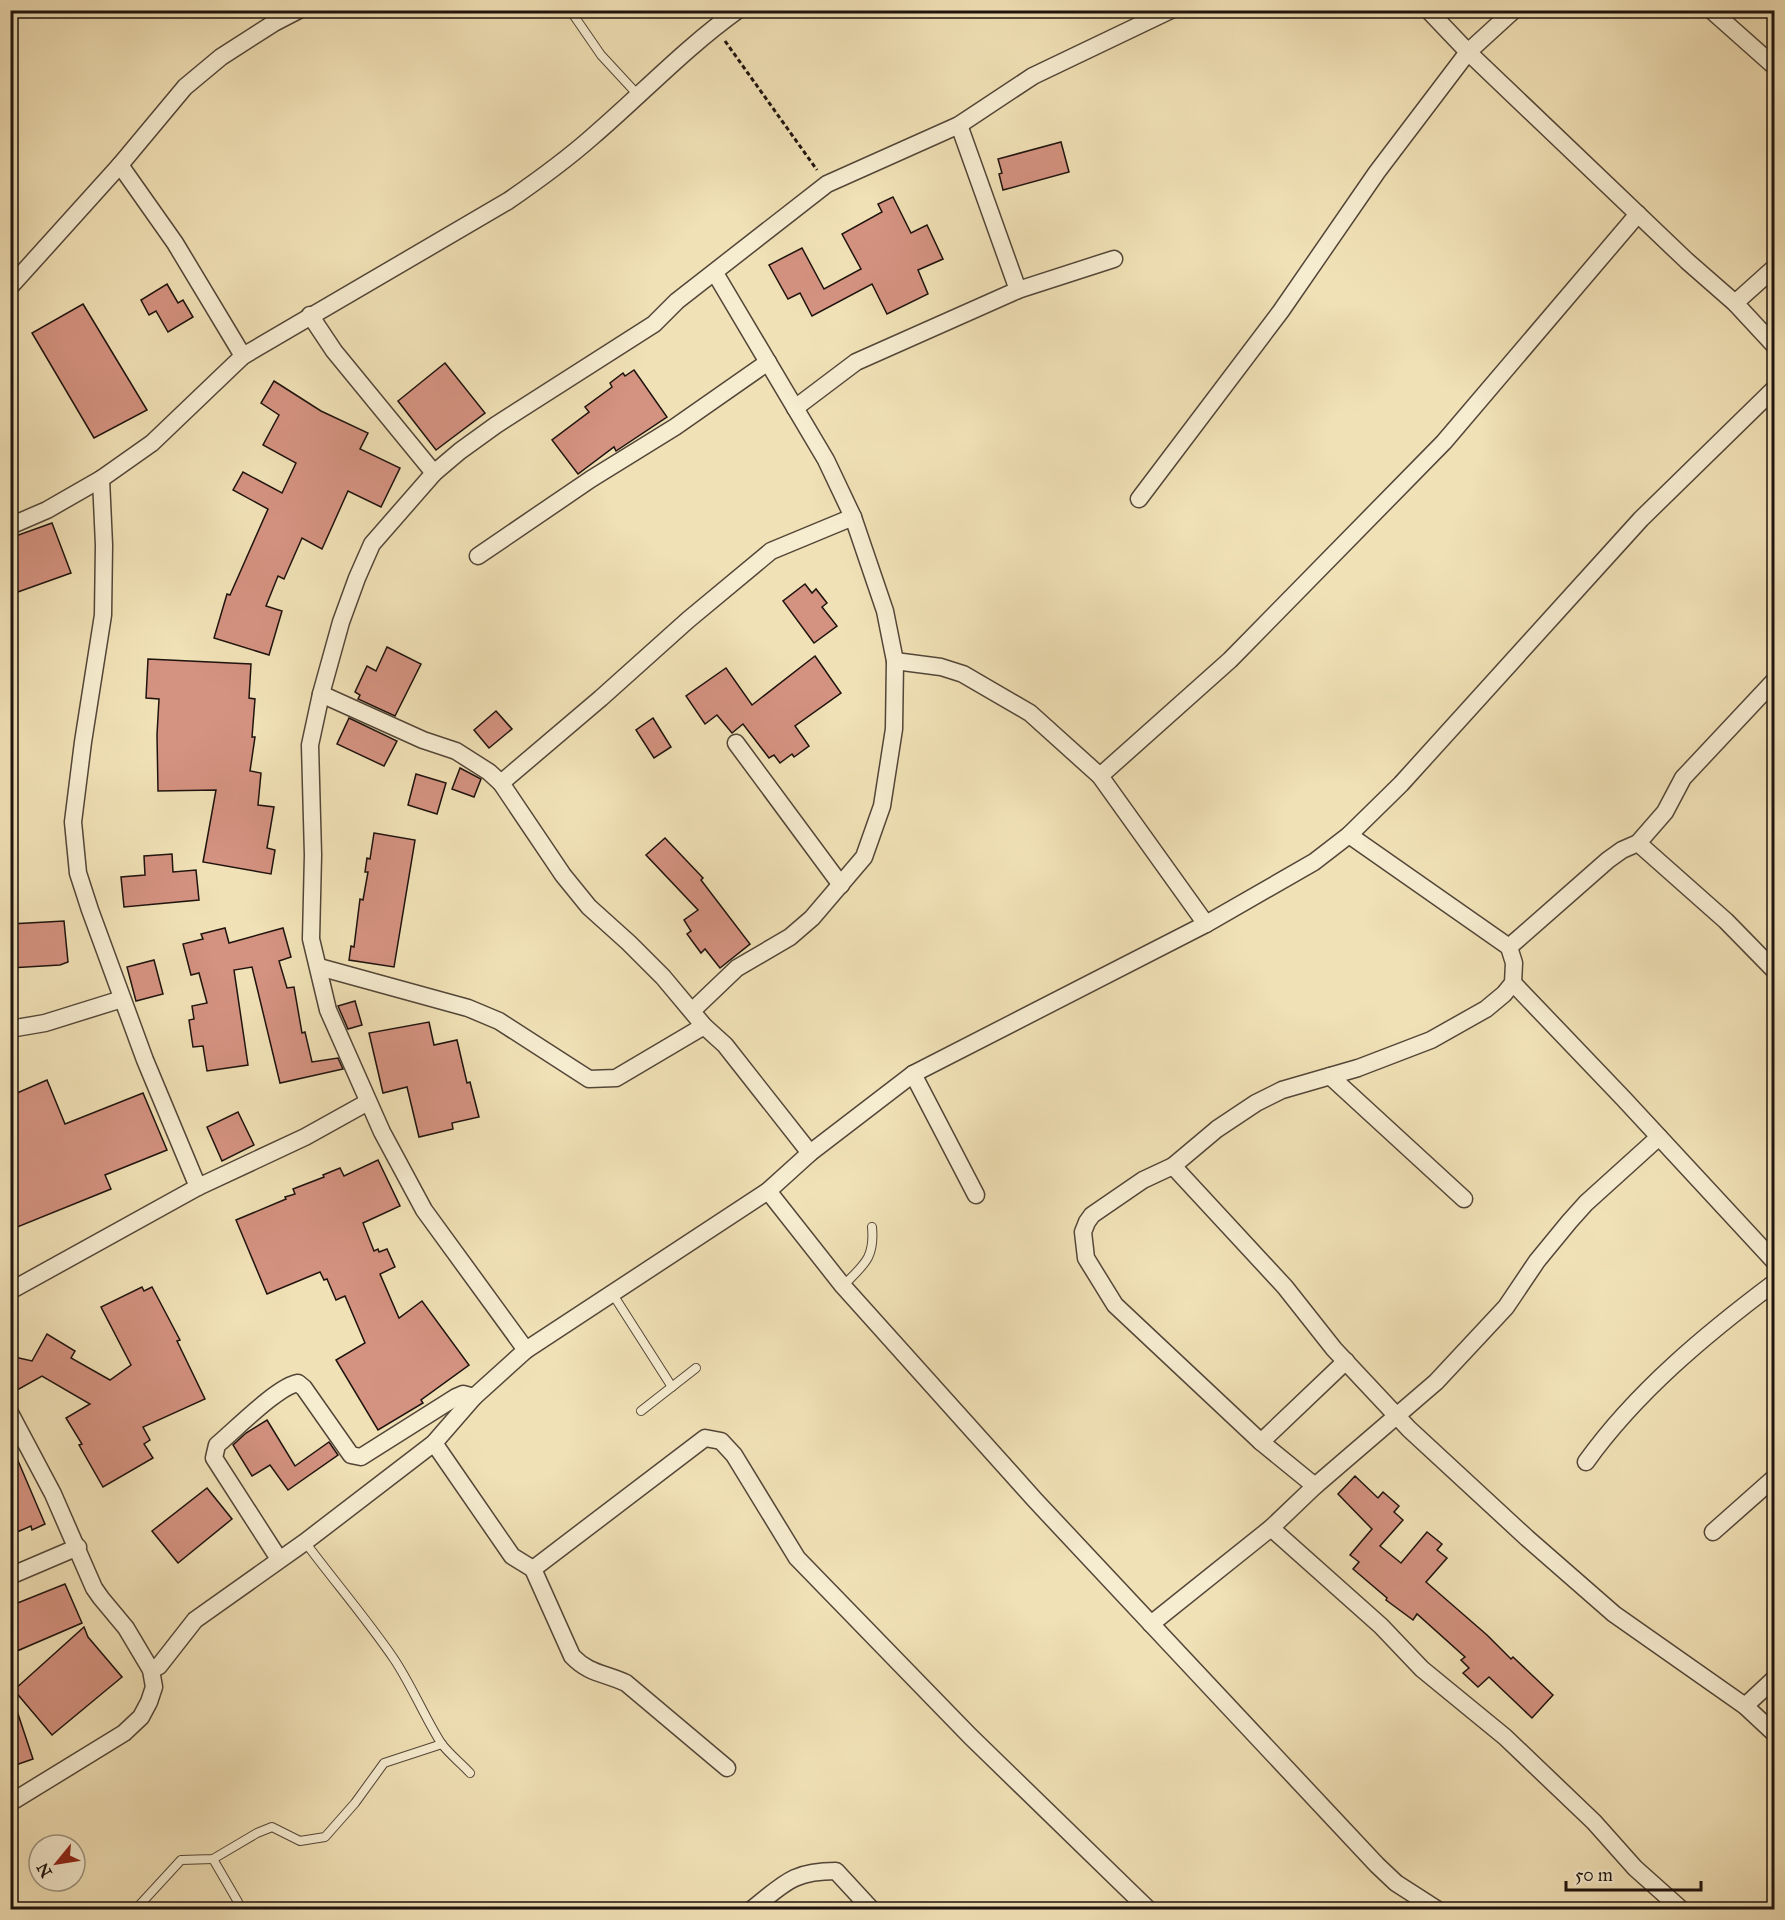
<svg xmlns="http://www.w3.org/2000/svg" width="1785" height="1920" font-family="'IM FELL Great Primer',serif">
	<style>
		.building { fill: #d49280; stroke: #1e130e; stroke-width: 1.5 }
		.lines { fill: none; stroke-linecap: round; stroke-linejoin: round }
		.service-casing { stroke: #534638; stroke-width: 10 }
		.minor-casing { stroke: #534638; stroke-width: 19 }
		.path { stroke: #1e130e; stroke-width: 3; stroke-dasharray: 4.5 3; stroke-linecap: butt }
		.service { stroke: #f6ecd0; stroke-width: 8 }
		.minor { stroke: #f6ecd0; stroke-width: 16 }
	</style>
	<rect width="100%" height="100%" fill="#f1e1b6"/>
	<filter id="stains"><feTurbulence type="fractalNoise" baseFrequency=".00333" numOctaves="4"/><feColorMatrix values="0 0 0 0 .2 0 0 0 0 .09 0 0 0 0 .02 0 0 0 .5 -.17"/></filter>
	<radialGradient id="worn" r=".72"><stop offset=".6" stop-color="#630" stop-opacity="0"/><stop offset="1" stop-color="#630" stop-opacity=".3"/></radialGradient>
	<g class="building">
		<polygon points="1061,142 1069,172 1003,190 999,174 1002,173 998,159"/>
		<polygon points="893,197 911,233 927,225 943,259 918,270 928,294 887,314 872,284 812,316 800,293 788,299 769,265 802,248 824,289 861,269 842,234 882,212 878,204"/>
		<polygon points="167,284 178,303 183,300 193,317 168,332 156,311 149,315 141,300"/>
		<polygon points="83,304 147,410 94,438 32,333"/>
		<polygon points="445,363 485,413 436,450 398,401"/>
		<polygon points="634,370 667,417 616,451 614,447 578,474 552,440 589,412 585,407 612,387 610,383 623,373 625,376"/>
		<polygon points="274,381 321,411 368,433 360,449 400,468 381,507 348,491 322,549 302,538 284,579 278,576 266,606 282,611 269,655 214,638 227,594 230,595 268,509 233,490 243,472 282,493 296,463 263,445 279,415 261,403"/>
		<polygon points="52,523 71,573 15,593 10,580 10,538"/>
		<polygon points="805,584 812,593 816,589 827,603 822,607 837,626 814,643 783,601"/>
		<polygon points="387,647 421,664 395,716 358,699 360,695 355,692 367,666 376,671"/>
		<polygon points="815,656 841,693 795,726 809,746 794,757 792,754 780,763 774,755 769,758 743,724 732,733 717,715 705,724 686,696 726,668 752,705"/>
		<polygon points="148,659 251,664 249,698 255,699 252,737 255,737 250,771 261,773 258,805 274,807 267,848 275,850 271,874 203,862 216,790 158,791 157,735 159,699 146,698"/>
		<polygon points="496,711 512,729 489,748 474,730"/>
		<polygon points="349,718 397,741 384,766 337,744"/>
		<polygon points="653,718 671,747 654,758 636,730"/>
		<polygon points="460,768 481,779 474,797 452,789"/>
		<polygon points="416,774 446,783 437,814 408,805"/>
		<polygon points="374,833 415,840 394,967 349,960 351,946 354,947 360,899 363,900 368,872 365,872 367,858 370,859"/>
		<polygon points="665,838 703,878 701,880 750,944 720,968 705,949 701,953 687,934 691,931 684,920 698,910 646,855"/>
		<polygon points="172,854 173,872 196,870 199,900 124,907 121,877 145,875 144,856"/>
		<polygon points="64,921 68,962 60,965 10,968 10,924"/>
		<polygon points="225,928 229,943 283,928 291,957 279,961 287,988 294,987 302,1033 305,1032 312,1062 338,1058 343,1069 280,1083 252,967 234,970 248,1065 207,1071 203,1046 193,1047 189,1020 194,1019 192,1006 207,1003 199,973 191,975 183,944 203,939 201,934"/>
		<polygon points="154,960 163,994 136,1001 127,967"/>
		<polygon points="355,1001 362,1025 348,1029 338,1006"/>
		<polygon points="429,1022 434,1045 457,1040 467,1083 470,1082 479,1117 452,1123 453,1129 419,1137 407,1087 383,1093 369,1033"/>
		<polygon points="47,1080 65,1124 143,1093 167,1150 105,1175 111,1189 10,1230 10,1096"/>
		<polygon points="238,1112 254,1145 222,1161 207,1127"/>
		<polygon points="378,1160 400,1206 363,1223 374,1251 378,1249 379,1252 387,1249 395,1267 380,1274 399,1318 422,1301 469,1365 421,1400 423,1403 378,1430 336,1360 365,1343 345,1296 336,1300 327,1279 324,1280 320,1272 267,1294 236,1220 286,1199 285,1197 295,1194 293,1189 324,1177 323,1175 340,1168 344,1176"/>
		<polygon points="142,1287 144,1291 152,1287 180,1340 177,1341 205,1399 143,1427 150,1440 144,1444 153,1458 103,1487 79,1445 82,1444 66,1418 90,1404 42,1376 10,1394 10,1356 32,1361 47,1334 75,1351 71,1358 110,1380 131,1365 101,1307"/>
		<polygon points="267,1420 295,1466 329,1442 338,1455 288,1490 270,1465 252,1476 233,1445 246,1433"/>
		<polygon points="10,1442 45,1524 32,1530 31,1526 10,1535"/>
		<polygon points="1355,1476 1378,1498 1383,1492 1399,1506 1394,1512 1403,1520 1380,1546 1401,1563 1427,1532 1442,1544 1437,1550 1447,1558 1426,1582 1487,1635 1511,1659 1513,1657 1553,1695 1532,1718 1489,1677 1478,1687 1463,1673 1469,1668 1461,1660 1465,1657 1417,1614 1413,1620 1386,1600 1387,1598 1353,1569 1359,1562 1350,1555 1372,1529 1338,1494"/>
		<polygon points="207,1488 232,1519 178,1563 152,1531"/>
		<polygon points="65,1584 82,1623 10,1654 10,1606"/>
		<polygon points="84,1627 88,1637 122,1677 52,1735 14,1690"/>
		<polygon points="13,1699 33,1759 10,1767 10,1700"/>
	</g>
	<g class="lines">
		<defs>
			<g id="service">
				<polyline points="570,10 601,55 638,95"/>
				<path d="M843,1286C863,1265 875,1259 872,1227"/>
				<polyline points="612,1293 672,1387"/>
				<polyline points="641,1411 696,1368"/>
				<path d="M305,1542C334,1581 366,1618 394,1659C412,1686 424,1716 441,1743C449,1754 461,1763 470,1773"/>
				<polyline points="213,1859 238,1902 239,1910"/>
				<polyline points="135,1910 181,1860 213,1859 257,1833 272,1827 300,1841 325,1837 355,1803 384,1763 442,1744"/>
			</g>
			<g id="minor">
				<polyline points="1428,10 1468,52 1687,261 1735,303 1774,345"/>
				<polyline points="1711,10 1774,66"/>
				<polyline points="959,125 1018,290"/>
				<polyline points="120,165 175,243 243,356"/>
				<polyline points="10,287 120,165 185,87 221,57 274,23 299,10"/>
				<polyline points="1735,303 1774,268"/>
				<polyline points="310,315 334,351 434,473"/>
				<polyline points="795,408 856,362 1018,290 1114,259"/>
				<polyline points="101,479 104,545 103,615 83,742 73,822 78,873 90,910 145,1060 198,1187"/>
				<polyline points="1139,499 1281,311 1377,172 1468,52 1514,10"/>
				<path d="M10,526L47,510L101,479L152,443L243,356L508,201C537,181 566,160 592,137C641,95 685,48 738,10"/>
				<polyline points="478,556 591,479 675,427 768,362"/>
				<polyline points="895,661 941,667 963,674 1030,713 1100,776 1206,924"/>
				<polyline points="321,694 423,740 456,751 489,772 501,783 563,875 589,907 629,943 663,977 704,1026 725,1045 810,1153"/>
				<polyline points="736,743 841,885"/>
				<polyline points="1100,776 1230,660 1444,442 1638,214"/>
				<polyline points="501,783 601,698 688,620 771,551 853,517"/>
				<polyline points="1638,843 1726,921 1774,970"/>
				<polyline points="1509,947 1608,860 1622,850 1638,843 1665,812 1683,778 1774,681"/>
				<polyline points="319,967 468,1008 499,1021 589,1079 616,1078 704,1026"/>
				<polyline points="1513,983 1623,1098 1774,1261"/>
				<polyline points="693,1010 737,968 790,937 812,918 864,857 882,806 894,729 895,661 885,611 853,517 826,460 715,273"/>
				<polyline points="10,1029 45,1023 122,999"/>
				<polyline points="913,1074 976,1195"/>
				<polyline points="1330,1076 1464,1199"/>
				<polyline points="1173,1166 1285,1287 1334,1349 1409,1429 1527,1538 1614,1614 1745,1706 1774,1733"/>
				<polyline points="768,1191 843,1286 1035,1500 1377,1865 1396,1883 1438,1910"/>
				<polyline points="10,1291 198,1187 305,1137 368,1102"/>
				<polyline points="526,1350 424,1210 382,1132 328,1010 311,939 313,855 310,745 321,694 341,622 357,578 372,544 434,473 460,451 496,425 654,324 677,301 827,184 959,125 1033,76 1171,10"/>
				<polyline points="10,1413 53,1494 94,1588 101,1598 126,1628 151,1670 154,1687 149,1702 141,1717 124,1733 10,1803"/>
				<polyline points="1261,1442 1346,1361"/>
				<path d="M434,1443L512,1556L533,1569L572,1656C589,1674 605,1673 626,1683L727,1768"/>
				<path d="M1586,1462C1636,1392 1706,1334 1774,1283"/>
				<polyline points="1315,1486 1261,1442 1115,1305 1086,1258 1083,1232 1087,1222 1092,1215 1143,1180 1173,1166 1217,1129 1256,1103 1282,1090 1358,1068 1431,1040 1486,1009 1504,994 1513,983 1514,963 1509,947 1349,835"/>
				<polyline points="1271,1528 1381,1626 1422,1669 1505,1737 1594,1822 1635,1868 1682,1910"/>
				<polyline points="1713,1532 1774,1478"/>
				<path d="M279,1559L214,1458L217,1445C235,1430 278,1386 298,1383L304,1388L351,1455L361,1457L456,1397L463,1394L474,1397"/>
				<polyline points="533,1569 705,1438 721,1441 734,1455 797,1558 970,1736 1149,1910"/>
				<polyline points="10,1576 78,1547"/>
				<polyline points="1151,1624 1271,1528 1315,1486 1436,1382 1506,1307 1537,1261 1569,1222 1586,1203 1659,1137"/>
				<polyline points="151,1670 159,1666 195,1620 305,1542 434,1443 474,1397 526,1350 768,1191 810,1153 913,1074 1206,924 1314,862 1349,835 1401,784 1641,519 1774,389"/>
				<polyline points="1745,1706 1774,1679"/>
				<path d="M751,1910C784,1884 792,1871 836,1871L872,1910"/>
			</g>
		</defs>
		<use href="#service" class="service-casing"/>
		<use href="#minor" class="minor-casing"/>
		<polyline class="path" points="725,41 817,170"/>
		<use href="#service" class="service"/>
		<use href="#minor" class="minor"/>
	</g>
	<rect width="1785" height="1920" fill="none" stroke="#f1e1b6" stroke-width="36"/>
	<rect x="12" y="12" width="1761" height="1896" fill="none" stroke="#1e130e" stroke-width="3"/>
	<rect x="18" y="18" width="1749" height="1884" fill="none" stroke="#1e130e" stroke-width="1.5"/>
	<g transform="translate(57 1863) rotate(240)"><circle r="28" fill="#f6ecd0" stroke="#a09582" stroke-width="1.5"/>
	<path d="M0-4.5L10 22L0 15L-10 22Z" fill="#8f2418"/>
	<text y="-9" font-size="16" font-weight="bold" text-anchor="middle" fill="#1e130e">N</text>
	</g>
	<path d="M1566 1881v9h135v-9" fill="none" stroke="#1e130e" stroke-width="3"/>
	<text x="1575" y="1881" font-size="18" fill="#1e130e" stroke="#f6ecd0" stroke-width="4.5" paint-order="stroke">50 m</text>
	<rect width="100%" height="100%" filter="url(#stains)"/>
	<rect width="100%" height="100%" fill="url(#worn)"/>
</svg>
